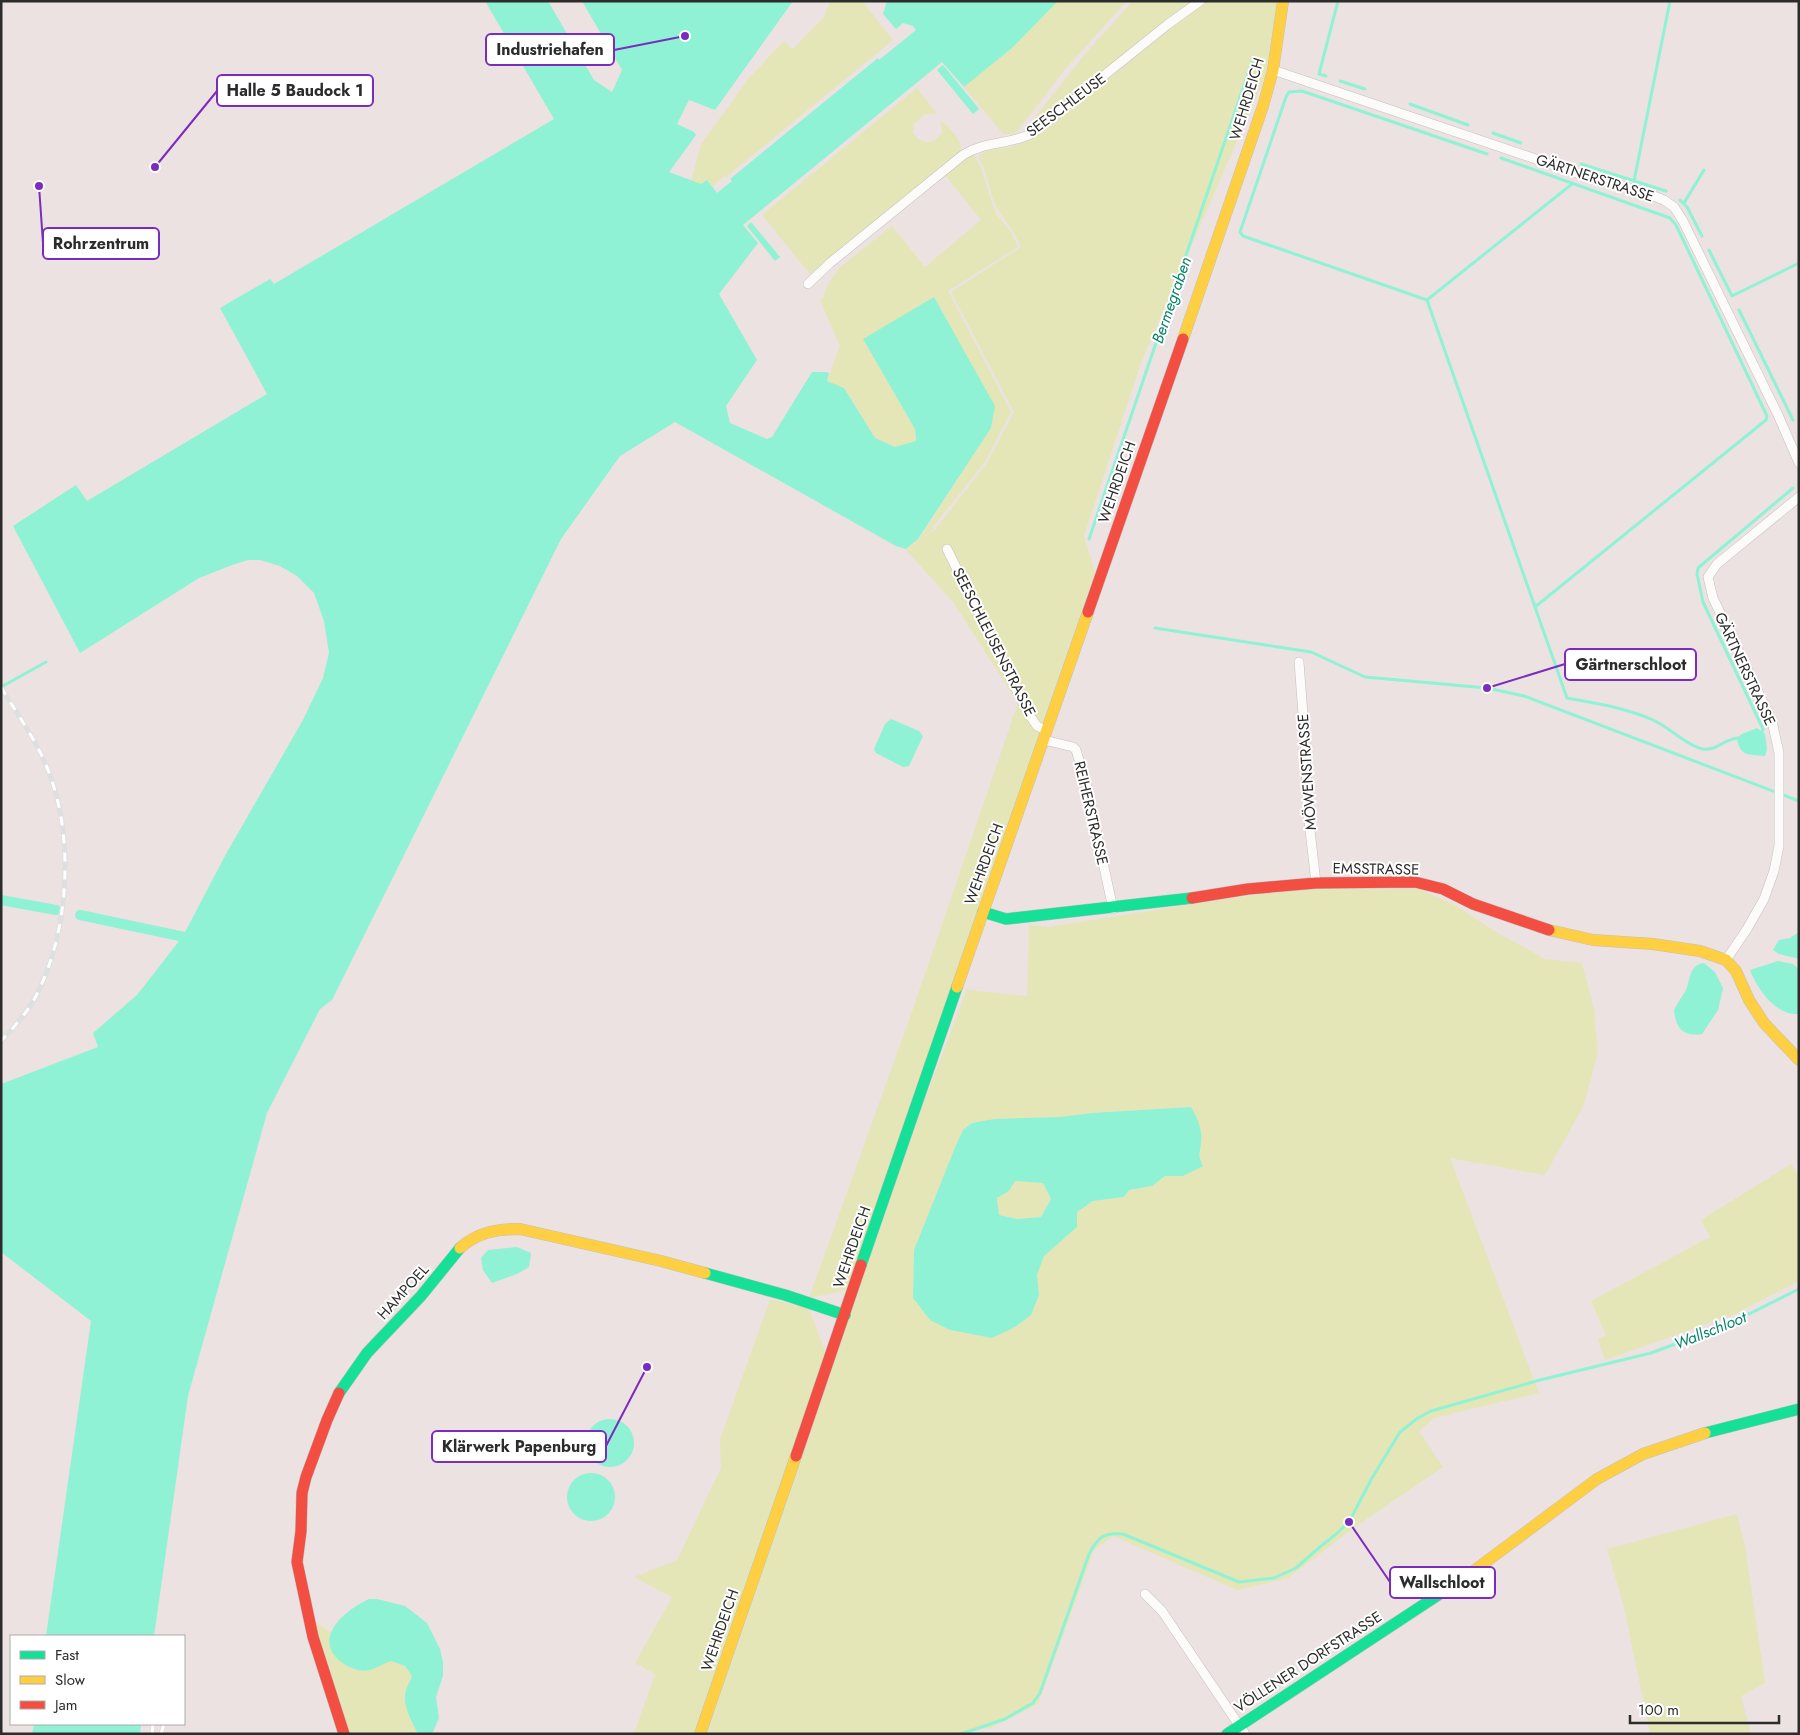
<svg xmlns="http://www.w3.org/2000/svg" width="1800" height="1735" font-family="Jost,sans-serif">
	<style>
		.green { fill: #e5e6b7; fill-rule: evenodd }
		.water { fill: #8ff2d5; fill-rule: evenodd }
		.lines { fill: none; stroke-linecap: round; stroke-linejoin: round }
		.stream { stroke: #8ff2d5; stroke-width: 3 }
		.canal { stroke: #8ff2d5; stroke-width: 10 }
		.street-casing { stroke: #c2c1c1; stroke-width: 10 }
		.fast-casing { stroke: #c2c1c1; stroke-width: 12 }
		.slow-casing { stroke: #c2c1c1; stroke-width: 12 }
		.jam-casing { stroke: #c2c1c1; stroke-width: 12 }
		.street { stroke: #fcfbfa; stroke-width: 9 }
		.fast { stroke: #16e098; stroke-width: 11 }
		.slow { stroke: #ffcf43; stroke-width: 11 }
		.jam { stroke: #f24e42; stroke-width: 11 }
		.rail-casing { stroke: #dedfe0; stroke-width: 5 }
		.rail { stroke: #fff; stroke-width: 3; stroke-dasharray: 9; stroke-linecap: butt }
		.labels { text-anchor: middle; stroke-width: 4; stroke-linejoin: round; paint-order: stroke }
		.street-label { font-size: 15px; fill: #2c2c2c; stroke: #fff }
		.water-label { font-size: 16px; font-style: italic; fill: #06846a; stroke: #fff }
		.leader { fill: none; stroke: #7b2cbf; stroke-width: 2 }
		.callout-dot { fill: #7b2cbf; stroke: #fff; stroke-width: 2 }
		.callout { fill: #fff; stroke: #7b2cbf; stroke-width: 2 }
		.callout-label { font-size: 16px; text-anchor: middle; font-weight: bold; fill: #2c2c2c }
	</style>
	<rect width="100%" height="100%" fill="#ebe2e1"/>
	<g class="green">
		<polygon points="830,1 862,1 893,40 726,177 724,176 712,187 707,181 701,184 691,181 701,144 749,78 784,41 793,49 824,17"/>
		<polygon points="1033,1 1127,1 1067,67 1015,134 1003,134 960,82 976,69"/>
		<polygon points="1133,1 1192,1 1038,125 1034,126 1031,122 1086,53"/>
		<polygon points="1208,1 1278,1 1269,67 1142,360 1084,536 1095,572 848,1290 809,1298 914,1006 1018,703 953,602 906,550 919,539 991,428 863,339 915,429 916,441 895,447 875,438 844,388 827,381 840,346 820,300 823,298 828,284 839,268 892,226 925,267 981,220 945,175 973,153 981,168 992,203 997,215 1011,232 1018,247 948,291 1011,412 985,462 933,527 933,530 923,537 934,531 987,463 1014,412 951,292 1021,247 1013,231 1000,213 994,202 984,168 978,157 986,151 1011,147 1036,137 1187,15"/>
		<path d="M917,88L937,114H925L914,124L913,133C921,145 935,145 942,132L940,119C947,127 962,138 961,150L810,274L762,215Z"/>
		<path d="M1415,887L1453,904L1496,932L1545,959L1582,963L1594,1009L1598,1053L1583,1107L1545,1175L1450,1158L1539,1393L1434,1418L1419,1431L1443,1467L1355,1527L1288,1578L1237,1590L1113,1536L1094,1550L1038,1704L991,1728L950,1734H705L920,1113L967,989L978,991L1027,996L1029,925L1048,927L1246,896L1316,888L1415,889ZM1191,1107C1203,1144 1207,1144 1183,1176H1165L1152,1186L1129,1190L1124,1197L1093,1201L1077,1212V1227L1044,1256L1037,1275L1039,1295L913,1298L914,1250L956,1145L963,1130L972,1123L994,1119L1060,1117L1092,1113Z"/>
		<polygon points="1791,1164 1799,1177 1799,1281 1735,1314 1605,1360 1598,1339 1606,1335 1591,1301 1710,1237 1701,1220"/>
		<polygon points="1015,1181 1043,1182 1051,1199 1041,1217 1017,1219 999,1215 997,1198 1009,1191"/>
		<polygon points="770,1299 809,1309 826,1354 696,1734 634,1734 655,1674 635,1663 672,1597 634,1577 677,1560 721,1468 720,1440"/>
		<polygon points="1737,1514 1745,1546 1765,1683 1741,1696 1751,1734 1650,1734 1624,1607 1607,1549"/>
		<polygon points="315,1622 331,1632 329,1644 382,1664 391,1661 405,1666 412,1676 404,1694 411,1721 418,1734 349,1734 320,1643"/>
	</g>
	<g class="water">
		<polygon points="485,1 548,1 594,80 612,92 622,70 582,1 793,1 715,110 689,100 677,124 694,132 696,135 669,172 701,184 707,180 717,193 732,181 730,179 878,58 879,60 916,30 913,26 903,23 896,29 883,14 887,1 1058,1 1012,48 964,87 942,62 743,225 758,243 719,294 757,360 726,406 730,423 767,439 772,437 812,372 826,372 829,373 827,381 844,388 875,438 895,447 916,441 915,429 863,339 934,297 995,406 991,428 918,539 906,549 896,546 675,422 620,456 561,539 332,1000 320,1009 267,1113 188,1396 154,1636 46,1636 91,1321 1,1252 1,1084 98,1047 93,1033 137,995 183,936 226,854 303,720 323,678 329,653 324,621 314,593 297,576 280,566 260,560 248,560 232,565 199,578 80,653 13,526 76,485 87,501 267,394 220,308 270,279 274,284 554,119"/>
		<polygon points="943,65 979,109 973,114 937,70"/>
		<polygon points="751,222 780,257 775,261 747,226"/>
		<polygon points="891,719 919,731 923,736 909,766 903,767 876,753 874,749 885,724"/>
		<path d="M1757,728L1765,734L1767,749L1765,756C1748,754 1740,757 1737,738L1742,734Z"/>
		<polygon points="1799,932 1799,959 1779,954 1773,950 1779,940 1790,938"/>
		<path d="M1778,961L1793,964L1799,969V1014C1776,1016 1757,989 1750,970Z"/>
		<path d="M1704,963L1715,972L1723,988L1718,1010L1702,1034C1682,1037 1676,1028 1674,1010C1677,1004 1681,998 1685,992C1691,981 1688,965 1704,963Z"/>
		<path d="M1191,1107C1197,1117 1203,1130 1201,1143C1200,1154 1197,1155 1203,1166L1183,1176H1165L1152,1186L1129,1190L1124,1197L1093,1201L1077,1212V1227L1044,1256L1037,1275L1039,1295L1031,1315L1015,1327L992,1338L950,1330L930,1320L913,1298L914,1250L956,1145L963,1130L972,1123L994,1119L1060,1117L1092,1113ZM1015,1181L1043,1183L1051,1199L1041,1217L1017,1219L999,1215L997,1198L1009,1191Z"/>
		<polygon points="517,1247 531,1253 529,1267 517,1274 492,1283 483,1270 481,1258 488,1250"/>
		<circle cx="610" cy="1443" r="24"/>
		<circle cx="591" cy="1497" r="24"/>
		<path d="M369,1599H377L405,1606L427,1623L440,1649L443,1662V1676L436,1697L439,1718L432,1734H418C412,1722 404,1709 405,1695C405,1689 410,1682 412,1676L405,1666L391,1661C384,1663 377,1668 370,1670C361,1672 352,1669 344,1664C310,1640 343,1611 369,1599Z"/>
		<polygon points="34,1724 141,1724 140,1734 32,1734"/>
	</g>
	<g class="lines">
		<g class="stream">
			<polyline points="1326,76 1319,74 1338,1"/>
			<polyline points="1340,81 1365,89"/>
			<polyline points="1410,104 1468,125"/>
			<polyline points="1493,133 1521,143"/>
			<path d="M1487,154L1302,91L1289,92L1286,97L1240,232L1243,236L1427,300L1567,698C1595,703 1626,708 1653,720C1669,727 1687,746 1703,749C1717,751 1725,738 1739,738"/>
			<polyline points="1501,158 1670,218 1676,225 1767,416 1766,420 1535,607"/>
			<polyline points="1581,164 1666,191"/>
			<polyline points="1634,181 1670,1"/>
			<polyline points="1680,200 1687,207 1702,236"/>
			<polyline points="1684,203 1704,170"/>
			<polyline points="1709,250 1732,296 1799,263"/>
			<polyline points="1427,300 1572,184"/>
			<polyline points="1739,310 1793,420"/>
			<polyline points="1089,539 1252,62"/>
			<polyline points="1155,628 1311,652 1365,677 1487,688 1524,696 1799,801"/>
			<polyline points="1,687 46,662"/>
			<polyline points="1761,734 1763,729 1703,602 1697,574 1698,568 1793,488"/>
			<path d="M961,1734L1005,1719L1033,1703L1040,1693L1089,1554C1098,1537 1104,1532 1123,1534L1239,1582L1274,1578L1296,1568L1321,1546L1335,1535L1349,1522L1372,1478L1400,1432L1418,1418L1431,1411L1540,1380L1651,1353L1729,1324L1799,1289"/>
		</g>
		<g class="canal">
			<polyline points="1,900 56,910"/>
			<polyline points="80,915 194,939"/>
		</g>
		<defs>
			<g id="street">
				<polyline points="1273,70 1580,174 1641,191 1664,200 1674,207 1683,221 1778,415 1799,463"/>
				<path d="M808,284L830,263L963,155C985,141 1008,145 1031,134L1167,25L1200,1"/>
				<polyline points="947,549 1028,713 1037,726 1047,731"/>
				<polyline points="1299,662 1306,753 1307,804 1316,883"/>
				<polyline points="1044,740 1073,747 1076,750 1086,783 1113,909"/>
				<polyline points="1726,960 1747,929 1764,899 1774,871 1779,846 1779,753 1772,721 1713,598 1708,577 1717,564 1799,497"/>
				<polyline points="1145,1594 1162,1611 1245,1734"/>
			</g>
			<g id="fast">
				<polyline points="983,912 1006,919 1192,898"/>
				<polyline points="861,1265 957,987"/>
				<polyline points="705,1273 785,1295 845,1315"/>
				<polyline points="339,1393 367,1353 421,1296 460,1248"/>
				<polyline points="1705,1433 1799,1409"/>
				<polyline points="1227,1734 1467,1576"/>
			</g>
			<g id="slow">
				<polyline points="1183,339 1263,106 1273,70 1283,1"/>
				<polyline points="1549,930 1593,940 1653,944 1700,951 1726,960 1736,971 1749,1000 1764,1023 1799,1060"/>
				<polyline points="957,987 1088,612"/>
				<path d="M460,1248C478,1232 497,1229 520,1229L661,1261L705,1273"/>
				<polyline points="1467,1576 1597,1479 1643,1454 1705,1433"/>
				<polyline points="700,1734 796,1456"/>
			</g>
			<g id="jam">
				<polyline points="1088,612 1183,339"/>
				<polyline points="1192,898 1248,889 1316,883 1415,882 1443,889 1473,904 1549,930"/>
				<polyline points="339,1393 327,1420 306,1477 302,1493 301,1531 297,1562 313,1637 344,1734"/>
				<polyline points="796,1456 861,1265"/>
			</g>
		</defs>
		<use href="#street" class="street-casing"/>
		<use href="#fast" class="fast-casing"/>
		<use href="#slow" class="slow-casing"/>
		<use href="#jam" class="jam-casing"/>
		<use href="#street" class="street"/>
		<use href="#fast" class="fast"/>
		<use href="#slow" class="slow"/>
		<use href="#jam" class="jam"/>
		<defs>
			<g id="rail">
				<path d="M1,687C17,714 37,741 48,770C75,838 69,932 36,996C27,1013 14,1027 1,1041"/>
				<polyline points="152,1734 153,1724"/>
				<polyline points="161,1734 164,1724"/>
			</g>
		</defs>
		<use href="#rail" class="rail-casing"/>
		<use href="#rail" class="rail"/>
	</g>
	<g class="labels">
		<g class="street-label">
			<text transform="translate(1247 99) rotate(-73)" y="5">WEHRDEICH</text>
			<text transform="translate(1066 105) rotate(-37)" y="5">SEESCHLEUSE</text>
			<text transform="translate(1595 178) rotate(18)" y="5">GÄRTNERSTRASSE</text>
			<text transform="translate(1117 482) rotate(-71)" y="5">WEHRDEICH</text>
			<text transform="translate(994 642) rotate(63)" y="5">SEESCHLEUSENSTRASSE</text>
			<text transform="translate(1745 669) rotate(65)" y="5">GÄRTNERSTRASSE</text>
			<text transform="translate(1307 772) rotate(-94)" y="5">MÖWENSTRASSE</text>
			<text transform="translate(1091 813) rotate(77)" y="5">REIHERSTRASSE</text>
			<text transform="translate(984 864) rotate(-70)" y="5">WEHRDEICH</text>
			<text transform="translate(1376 869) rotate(1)" y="5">EMSSTRASSE</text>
			<text transform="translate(852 1247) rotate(-71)" y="5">WEHRDEICH</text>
			<text transform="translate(403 1292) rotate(-48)" y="5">HAMPOEL</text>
			<text transform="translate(720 1630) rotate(-71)" y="5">WEHRDEICH</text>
			<text transform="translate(1308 1662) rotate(-33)" y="5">VÖLLENER DORFSTRASSE</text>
		</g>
		<g class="water-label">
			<text transform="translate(1171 300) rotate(-71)" y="6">Bermegraben</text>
			<text transform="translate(1710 1330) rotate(-22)" y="6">Wallschloot</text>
		</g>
	</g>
	<path class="leader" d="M685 36L614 50M155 167L217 91M39 186L43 243M1487 688L1565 664M647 1367L606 1446M1349 1522L1390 1582"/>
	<g class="callout-dot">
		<circle cx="685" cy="36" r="5"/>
		<circle cx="155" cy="167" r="5"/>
		<circle cx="39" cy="186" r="5"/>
		<circle cx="1487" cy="688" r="5"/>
		<circle cx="647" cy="1367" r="5"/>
		<circle cx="1349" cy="1522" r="5"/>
	</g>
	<g class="callout">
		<rect x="486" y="34" width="128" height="31" rx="5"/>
		<rect x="217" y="75" width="156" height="31" rx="5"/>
		<rect x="43" y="228" width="116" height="31" rx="5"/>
		<rect x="1565" y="649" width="131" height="31" rx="5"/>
		<rect x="432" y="1431" width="174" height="31" rx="5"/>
		<rect x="1390" y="1567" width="105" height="31" rx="5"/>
	</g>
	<g class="callout-label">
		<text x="550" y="55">Industriehafen</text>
		<text x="295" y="96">Halle 5 Baudock 1</text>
		<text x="101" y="249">Rohrzentrum</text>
		<text x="1631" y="670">Gärtnerschloot</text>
		<text x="519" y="1452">Klärwerk Papenburg</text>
		<text x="1442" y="1588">Wallschloot</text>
	</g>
	<rect width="1800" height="1735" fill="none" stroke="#2c2c2c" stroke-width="5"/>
	<rect x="10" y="1635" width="175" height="90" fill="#ffffff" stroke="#ababab"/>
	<rect x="20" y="1651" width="25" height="8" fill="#16e098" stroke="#ababab"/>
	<text x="55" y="1660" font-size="15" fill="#2c2c2c">Fast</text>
	<rect x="20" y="1676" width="25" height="8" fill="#ffcf43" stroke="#ababab"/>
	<text x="55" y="1685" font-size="15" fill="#2c2c2c">Slow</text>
	<rect x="20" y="1701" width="25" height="8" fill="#f24e42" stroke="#ababab"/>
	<text x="55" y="1710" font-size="15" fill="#2c2c2c">Jam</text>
	<path d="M1630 1715v8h149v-8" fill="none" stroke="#2c2c2c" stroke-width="2.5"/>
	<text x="1638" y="1715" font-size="15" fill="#2c2c2c" stroke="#ffffff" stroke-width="4" paint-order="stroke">100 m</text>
</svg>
